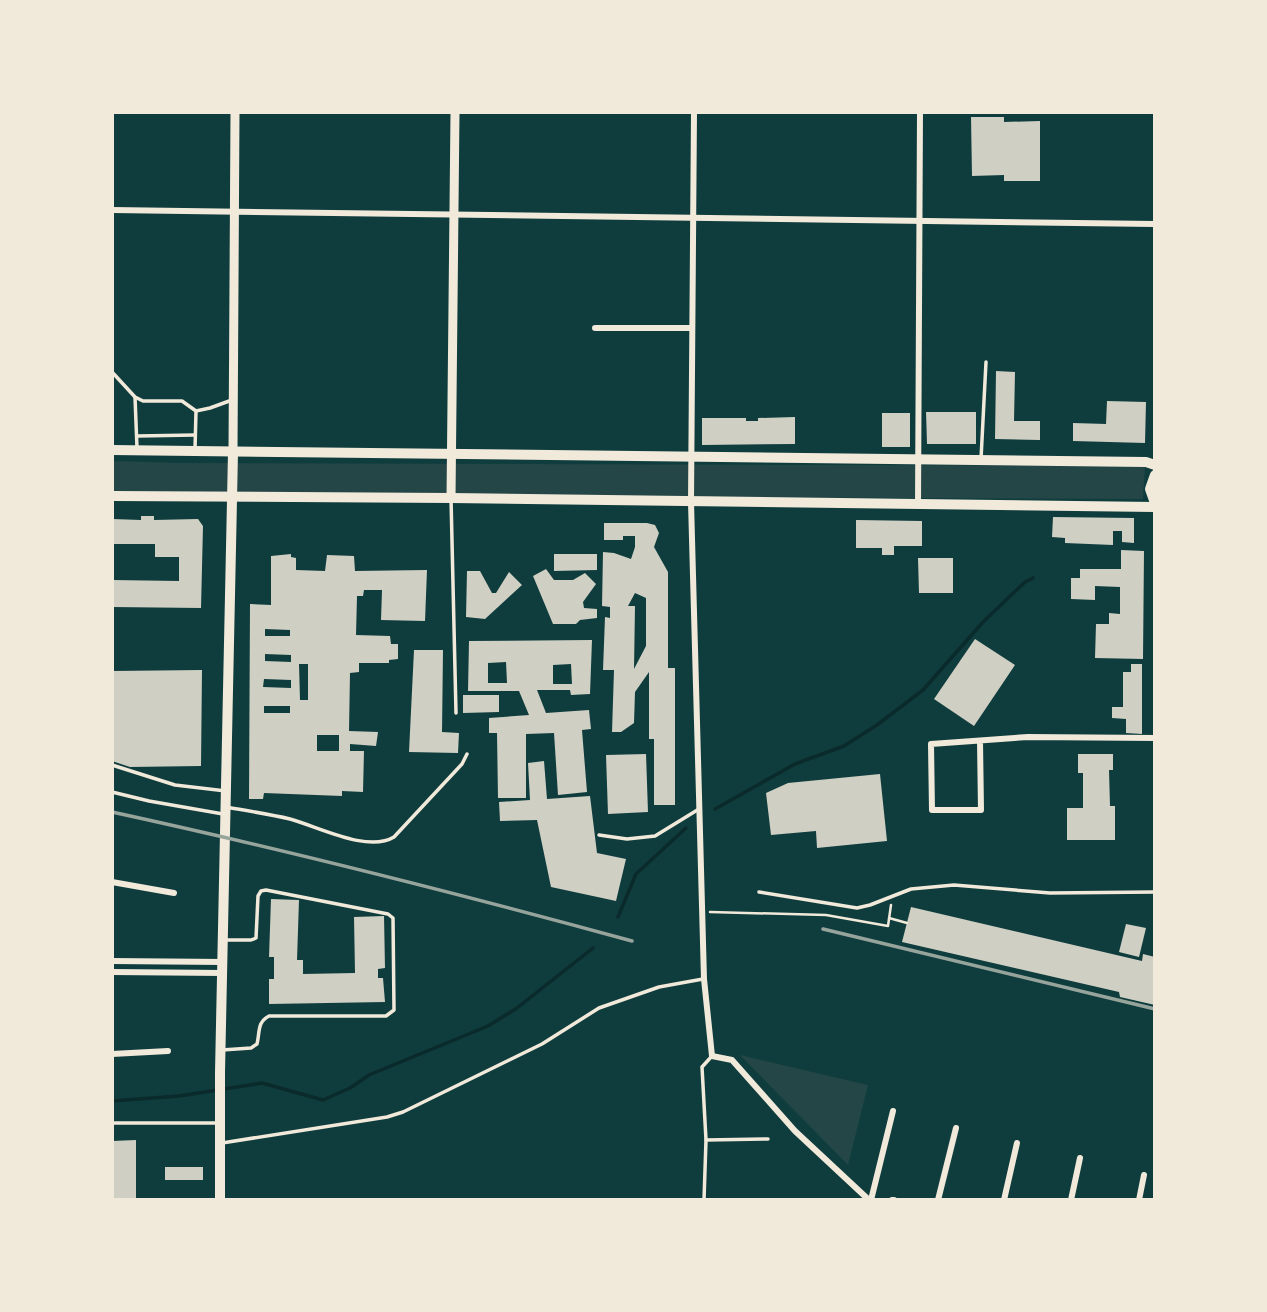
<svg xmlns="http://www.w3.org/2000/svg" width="1267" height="1312" font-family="Overpass,sans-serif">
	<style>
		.green { fill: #244646 }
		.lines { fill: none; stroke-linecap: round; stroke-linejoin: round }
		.stream { stroke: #0a2a2b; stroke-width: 3.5 }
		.building { fill: #cfcfc3; fill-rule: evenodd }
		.path { stroke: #f1e9da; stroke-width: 2.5 }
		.service { stroke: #f1e9da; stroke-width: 3.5 }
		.minor { stroke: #f1e9da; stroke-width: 6 }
		.secondary { stroke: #f1e9da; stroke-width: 9 }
		.primary { stroke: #f1e9da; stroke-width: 10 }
		.rail { stroke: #97a49c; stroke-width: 3.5 }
	</style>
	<rect width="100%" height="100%" fill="#0f3d3e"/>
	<g class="green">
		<polygon points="112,461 179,463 1145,466 1143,499 112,494"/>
		<polygon points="740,1055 868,1085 848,1165"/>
	</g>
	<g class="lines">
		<g class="stream">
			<polyline points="715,809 795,764 844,746 877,725 923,690 983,622 1025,582 1033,578"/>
			<polyline points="618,917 636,874 686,828"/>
			<polyline points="112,1101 179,1096 262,1083 323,1100 350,1088 369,1075 488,1026 517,1008 593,948"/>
		</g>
	</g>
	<g class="building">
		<polygon points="971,117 1004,117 1004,122 1040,121 1040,181 1004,181 1004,175 972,176"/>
		<polygon points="996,371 1015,372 1014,421 1040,421 1040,440 995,439"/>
		<polygon points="1107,401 1146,402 1145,443 1073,441 1073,423 1106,424"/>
		<polygon points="926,412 976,412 976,444 927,444"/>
		<rect x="882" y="413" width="28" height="34"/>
		<polygon points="795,417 795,444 702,445 702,418 746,418 746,421 758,421 758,418"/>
		<polygon points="141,516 154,516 154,520 198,519 203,526 201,608 112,607 112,580 179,581 179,557 155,557 155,544 112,544 112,519 141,520"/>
		<polygon points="1053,517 1134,518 1134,543 1122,542 1122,531 1113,531 1113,545 1065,543 1065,538 1052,537"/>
		<polygon points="856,520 922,521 922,546 894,546 894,555 882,555 882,548 856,548"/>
		<path d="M604,523H647L655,525L659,533L654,547L668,572V668H675V805H654V739H649V672L635,692L634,723L621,732H612L614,670H603L605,617L610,618V607L602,606L603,552L614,553L631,559L635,547V536H623V540H604ZM635,593L646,598V646L634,669L635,606H628Z"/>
		<polygon points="1121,550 1144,551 1143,659 1095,658 1096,624 1109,624 1109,613 1120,614 1120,587 1095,586 1095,600 1071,599 1071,578 1080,578 1080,569 1121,569"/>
		<path d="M291,554V557L296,558V570L325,571L327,555L354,556L355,571L427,570L425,621L381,620L382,590H364L363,596H357L356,635L390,636L391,644H398V659L389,660V663H359V672L350,673L349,731L378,732L376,746L350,744V751H364L363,792L342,791V796L264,793L263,799H249L250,604L271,605V556ZM265,629L290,630V636H265ZM265,654L291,655V662L265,661ZM299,664H308V700H300ZM264,679L291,680V688L263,687ZM264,706H290V713H264ZM317,735H339V751H317Z"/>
		<polygon points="554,554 597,554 597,570 554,571"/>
		<polygon points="918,558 953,558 953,593 919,593"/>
		<polygon points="546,569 554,580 573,580 585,573 596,584 583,602 584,608 597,609 597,618 580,620 576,624 553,624 533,576"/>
		<polygon points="467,571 480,571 492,593 496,593 509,572 522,585 485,619 466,617"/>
		<polygon points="975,639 1015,665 974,726 934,699"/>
		<path d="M592,640L590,694L571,695L570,690H537L546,713L589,710L591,729L582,730L587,792L558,795L554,733L526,734V798H498L497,733H489V718L529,715L519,691H468L469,641ZM506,662L507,683H488V663ZM571,664L572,684H553V665Z"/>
		<polygon points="414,650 443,650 442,732 459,733 458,753 409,752"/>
		<polygon points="1131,664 1142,664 1142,734 1126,733 1126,719 1112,718 1112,707 1123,707 1123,672 1131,672"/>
		<polygon points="202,670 201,766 130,767 112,761 112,671"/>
		<polygon points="463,695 499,695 499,712 463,713"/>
		<polygon points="646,754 648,812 608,814 606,755"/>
		<polygon points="1078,754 1113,754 1113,770 1109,770 1110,806 1115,806 1115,840 1067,840 1067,808 1083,808 1083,773 1078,773"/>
		<polygon points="544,761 547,799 590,796 597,853 626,859 616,901 551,887 537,820 500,821 499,802 530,800 528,763"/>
		<polygon points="880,774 887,841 817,848 816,831 771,835 766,793 788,783"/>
		<polygon points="271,899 299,900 297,960 303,960 303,974 355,973 354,917 384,916 385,968 378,969 378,978 383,978 385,1002 269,1004 269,979 274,979 274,957 269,957"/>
		<polygon points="911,907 1142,961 1143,954 1155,957 1155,1005 1120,997 1119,992 902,942"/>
		<polygon points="1126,924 1146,928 1139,957 1119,952"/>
		<polygon points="136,1140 136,1200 112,1200 112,1141"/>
		<rect x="165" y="1167" width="38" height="13"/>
	</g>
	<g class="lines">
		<g class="path">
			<polyline points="710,912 826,915 888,926 891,905"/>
			<polyline points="889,918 907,923"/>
		</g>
		<g class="service">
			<polyline points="112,372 135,397 143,401 182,401 196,411"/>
			<polyline points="135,397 137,448"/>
			<polyline points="137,436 195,435"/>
			<polyline points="195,449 196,411 210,408 232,400"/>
			<polyline points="981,459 986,362"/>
			<polyline points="451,498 456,713"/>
			<polyline points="112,765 175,785 226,791"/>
			<polyline points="112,792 149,801 223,814"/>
			<path d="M226,807C248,811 269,814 290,819C319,827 368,853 394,837L462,764L467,754"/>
			<polyline points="599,835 627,839 655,836 699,809"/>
			<polyline points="759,892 857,908 870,905 911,889 954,885 1050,893 1155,892"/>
			<path d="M222,1050L251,1048L257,1044C260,1032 257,1022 269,1016H386L394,1010L393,918L388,914L266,890L261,891L258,896L256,938L251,940H225"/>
			<polyline points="112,1123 218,1123"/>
			<polyline points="706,1140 702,1067 712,1056"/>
			<polyline points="222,1143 387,1117 403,1112 542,1044 599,1008 659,987 703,979"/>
			<polyline points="704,1200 706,1140 768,1139"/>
		</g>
		<g class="minor">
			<polyline points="694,112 691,502 704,979 712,1056 732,1060 795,1131 869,1200"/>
			<polyline points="112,210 1155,224"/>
			<polyline points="595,328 692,328"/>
			<polyline points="918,505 920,112"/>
			<polyline points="980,741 981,810 932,810 931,744 1028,737 1155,738"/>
			<polyline points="112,882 174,893"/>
			<polyline points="112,961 223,962"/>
			<polyline points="112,972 223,973"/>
			<polyline points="112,1054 168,1051"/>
			<polyline points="871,1200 893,1111"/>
			<polyline points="892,1200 894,1200"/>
			<polyline points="938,1200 956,1128"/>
			<polyline points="1004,1200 1017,1143"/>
			<polyline points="1071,1200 1080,1158"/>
			<polyline points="1139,1200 1144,1175"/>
		</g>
		<g class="secondary">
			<polyline points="233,452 235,112"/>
			<polyline points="451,498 455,112"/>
		</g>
		<g class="primary">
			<polyline points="112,450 1146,462 1155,465"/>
			<polyline points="1155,475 1150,489 1155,503"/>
			<polyline points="112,496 451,498 1155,507"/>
			<polyline points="220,1200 220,1072 233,452"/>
		</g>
		<g class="rail">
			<path d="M112,812C287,850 460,894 632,941"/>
			<polyline points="823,929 1155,1009"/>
		</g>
	</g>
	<rect width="1267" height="1312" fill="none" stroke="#f1e9da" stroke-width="228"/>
</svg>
